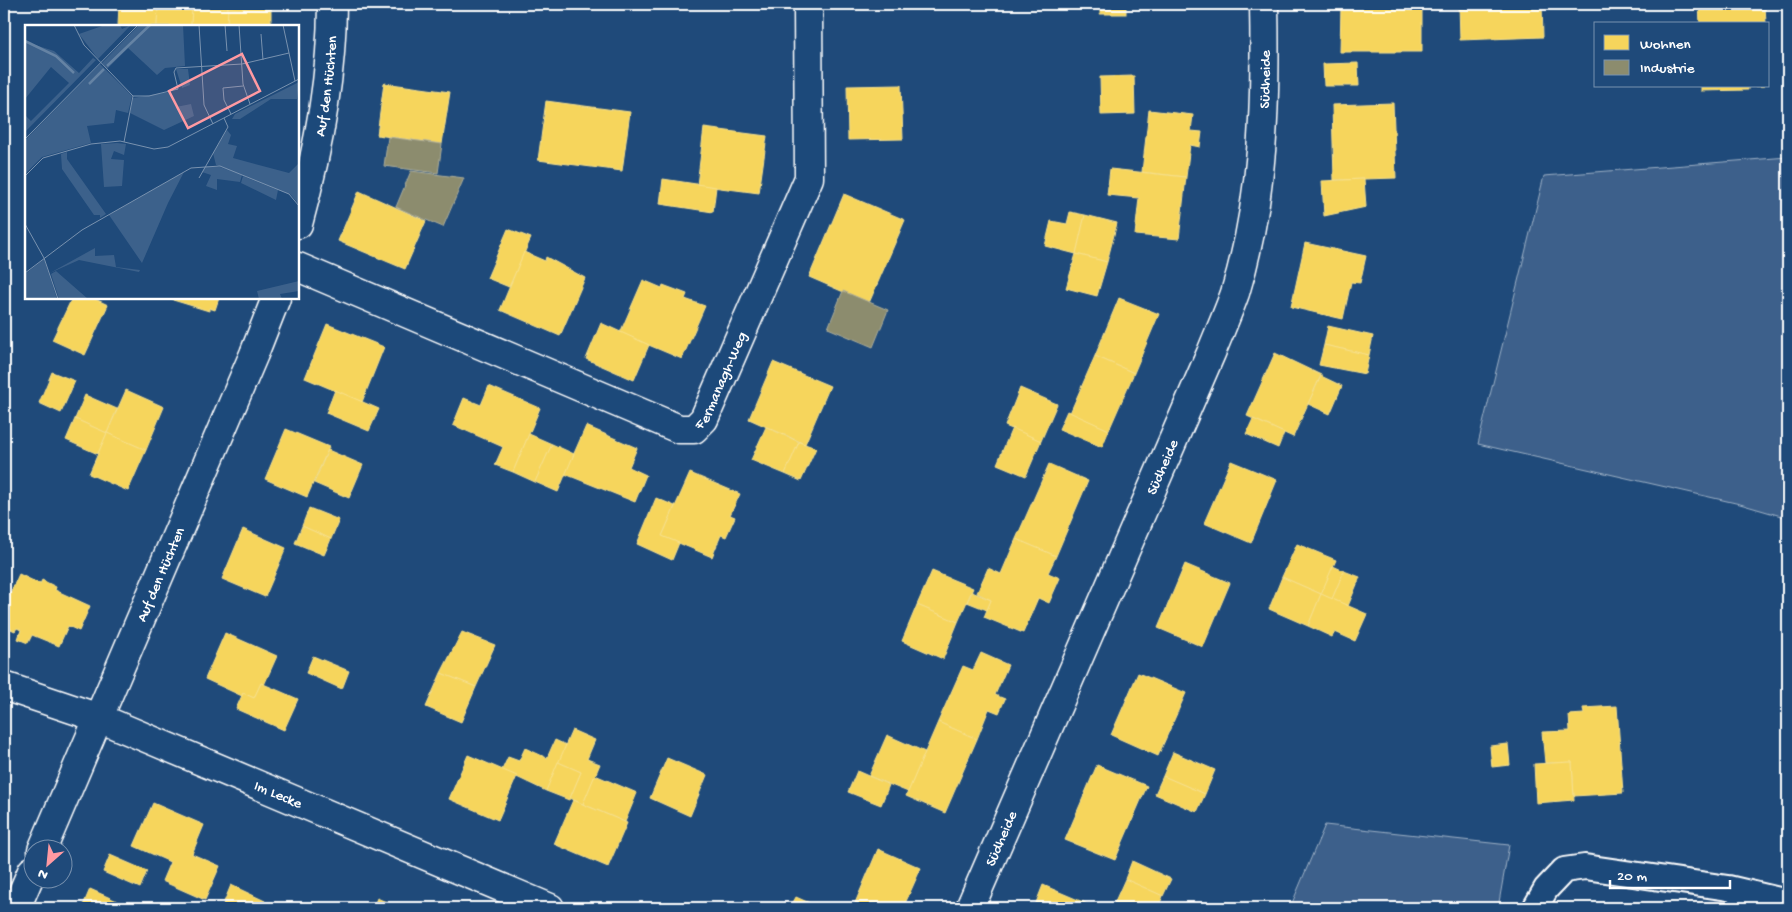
<svg xmlns="http://www.w3.org/2000/svg" width="1792" height="912" font-family="'Gochi Hand',sans-serif">
	<style>
		.green { fill: #3c618b; stroke: #9eb0c5 }
		.homes { fill: #f6d55c; stroke: #f9e28d }
		.industry { fill: #8c8c6e; stroke: #aeae9a }
		.lines { fill: none; stroke-linecap: round; stroke-linejoin: round }
		.service-casing { stroke: #fff; stroke-width: 28 }
		.minor-casing { stroke: #fff; stroke-width: 31 }
		.service { stroke: #1f4a7a; stroke-width: 24 }
		.minor { stroke: #1f4a7a; stroke-width: 28 }
		.labels { text-anchor: middle; stroke-width: 5; stroke-linejoin: round; paint-order: stroke }
		.street-label { font-size: 15px; fill: #fff; stroke: #1f4a7a }
		.inset-river { fill: none; stroke: #6583a4; stroke-width: 2.5 }
		.inset-road { fill: none; stroke: #7992af; stroke-width: 1 }
		.view { fill: #ff9aa2; fill-opacity: 0.15; stroke: #ff9aa2; stroke-width: 2.5 }
		.inset-edge { fill: none; stroke: #fff; stroke-width: 2.5 }
	</style>
	<rect width="100%" height="100%" fill="#1f4a7a"/>
	<filter id="ink" filterUnits="userSpaceOnUse"><feTurbulence type="fractalNoise" baseFrequency=".02" numOctaves="2"/><feDisplacementMap in="SourceGraphic" scale="10" xChannelSelector="R" yChannelSelector="G"/><feConvolveMatrix kernelMatrix="1 2 1 2 8 2 1 2 1" color-interpolation-filters="sRGB"/></filter>
	<g filter="url(#ink)">
		<g class="green">
			<polygon points="1788,157 1788,518 1740,504 1478,444 1544,176"/>
			<polygon points="1325,825 1509,845 1498,908 1290,908"/>
		</g>
		<g class="homes">
			<polygon points="119,4 158,5 157,26 118,26"/>
			<polygon points="155,4 192,4 192,7 158,5"/>
			<polygon points="192,4 228,4 228,8 192,7"/>
			<polygon points="228,4 272,4 271,11 228,8"/>
			<polygon points="426,4 445,4 445,7 426,8"/>
			<rect x="1100" y="4" width="26" height="10"/>
			<polygon points="1341,4 1422,4 1422,52 1340,52"/>
			<polygon points="1459,4 1542,4 1543,37 1460,40"/>
			<polygon points="1564,4 1585,4 1585,6 1564,7"/>
			<polygon points="1699,4 1765,4 1766,24 1700,24"/>
			<polygon points="158,5 192,7 191,26 157,26"/>
			<polygon points="192,7 228,8 227,26 191,26"/>
			<polygon points="228,8 271,11 271,26 227,26"/>
			<polygon points="1358,63 1359,86 1324,86 1323,64"/>
			<polygon points="1134,76 1135,114 1101,115 1100,77"/>
			<polygon points="384,83 450,92 442,144 377,135"/>
			<polygon points="901,85 903,139 848,140 847,86"/>
			<polygon points="1701,86 1764,86 1748,87 1748,90 1701,91"/>
			<polygon points="546,101 630,112 622,171 538,160"/>
			<polygon points="1393,103 1396,178 1334,180 1332,105"/>
			<polygon points="1149,110 1193,115 1191,131 1202,132 1200,147 1190,145 1186,177 1142,172"/>
			<polygon points="704,128 767,136 759,193 697,185"/>
			<polygon points="1110,169 1186,177 1179,239 1135,235 1139,198 1107,195"/>
			<polygon points="663,179 716,187 713,212 660,204"/>
			<polygon points="1364,179 1366,207 1324,216 1322,181"/>
			<polygon points="359,191 426,221 405,269 338,241"/>
			<polygon points="844,194 905,220 869,303 809,277"/>
			<polygon points="1070,212 1085,215 1076,254 1045,246 1051,221 1067,224"/>
			<polygon points="1085,215 1117,223 1107,262 1076,254"/>
			<polygon points="508,229 531,238 509,287 487,278"/>
			<polygon points="1305,243 1366,256 1360,283 1351,282 1343,319 1291,307"/>
			<polygon points="524,252 545,261 546,257 585,278 560,336 500,310"/>
			<polygon points="1076,254 1107,262 1097,296 1066,288"/>
			<polygon points="643,280 662,288 663,285 687,294 685,299 705,306 682,359 620,333"/>
			<polygon points="72,298 93,298 108,305 85,355 52,340"/>
			<polygon points="173,298 219,298 215,310 209,308 209,311 173,300"/>
			<polygon points="1119,298 1159,314 1134,373 1095,356"/>
			<polygon points="601,323 649,345 634,380 586,359"/>
			<polygon points="327,324 384,347 362,402 305,378"/>
			<polygon points="1328,326 1373,336 1369,355 1324,345"/>
			<polygon points="1324,345 1369,355 1365,374 1319,365"/>
			<polygon points="1275,353 1321,375 1293,437 1247,416"/>
			<polygon points="1095,356 1134,373 1109,430 1070,413"/>
			<polygon points="773,362 830,386 805,444 749,419"/>
			<polygon points="52,372 75,381 61,413 39,403"/>
			<polygon points="1321,376 1342,386 1330,414 1308,404"/>
			<polygon points="489,386 540,408 513,472 495,465 503,447 453,425 464,398 481,405"/>
			<polygon points="1020,388 1057,404 1041,441 1005,426"/>
			<polygon points="126,390 164,407 146,450 107,433"/>
			<polygon points="335,390 379,409 369,431 326,413"/>
			<polygon points="85,395 117,409 107,433 75,419"/>
			<polygon points="1067,411 1109,430 1102,447 1059,429"/>
			<polygon points="75,419 107,433 98,454 66,440"/>
			<polygon points="1253,419 1284,433 1278,448 1246,434"/>
			<polygon points="586,426 637,448 629,467 646,475 635,502 565,474"/>
			<polygon points="766,427 799,442 785,474 751,460"/>
			<polygon points="1012,428 1041,441 1026,476 997,464"/>
			<polygon points="286,429 329,447 307,497 265,479"/>
			<polygon points="107,433 146,450 128,491 89,474"/>
			<polygon points="529,434 552,444 535,482 513,472"/>
			<polygon points="799,442 816,448 801,481 785,474"/>
			<polygon points="552,444 574,454 558,492 535,482"/>
			<polygon points="328,450 363,465 349,498 314,483"/>
			<polygon points="1231,461 1277,480 1251,543 1204,523"/>
			<polygon points="1049,464 1088,481 1056,556 1016,539"/>
			<polygon points="690,473 740,494 730,515 735,517 726,537 721,535 712,557 662,536"/>
			<polygon points="656,498 675,506 662,536 679,543 672,560 637,544"/>
			<polygon points="309,508 339,520 331,539 302,526"/>
			<polygon points="302,526 331,539 324,555 295,543"/>
			<polygon points="243,529 286,548 265,597 222,579"/>
			<polygon points="1016,539 1056,556 1048,573 1060,578 1049,603 1038,598 1023,633 984,617 991,600 977,593 988,568 1001,574"/>
			<polygon points="1297,544 1336,560 1321,594 1282,577"/>
			<polygon points="1185,564 1230,583 1203,647 1158,628"/>
			<polygon points="1333,566 1344,571 1332,599 1321,594"/>
			<polygon points="932,571 973,588 958,622 917,605"/>
			<polygon points="1344,571 1360,577 1348,606 1332,599"/>
			<polygon points="19,574 40,584 42,580 56,587 55,590 90,606 79,631 68,626 59,646 32,635 28,643 18,639 21,630 17,628 15,631 4,626 4,607"/>
			<polygon points="1282,577 1321,594 1308,626 1269,609"/>
			<polygon points="972,592 991,600 987,610 967,602"/>
			<polygon points="1321,594 1367,614 1355,641 1335,632 1332,637 1308,626"/>
			<polygon points="4,595 8,597 4,607"/>
			<polygon points="917,605 958,622 943,659 902,641"/>
			<polygon points="462,632 495,645 476,687 441,673"/>
			<polygon points="225,633 277,656 264,685 261,683 254,698 243,693 242,696 205,679"/>
			<polygon points="981,653 1008,665 995,695 1005,699 999,713 989,709 977,739 938,722 963,666 973,670"/>
			<polygon points="313,656 349,671 342,689 306,673"/>
			<polygon points="441,673 476,687 461,722 426,707"/>
			<polygon points="1138,673 1186,693 1158,756 1111,735"/>
			<polygon points="261,683 298,699 284,730 236,709 243,693 254,698"/>
			<polygon points="1617,706 1623,793 1574,796 1572,762 1545,763 1542,732 1570,731 1569,715 1584,714 1583,708"/>
			<polygon points="938,722 977,739 945,813 906,796"/>
			<polygon points="572,730 595,740 587,759 600,764 583,804 570,798 581,772 558,762"/>
			<polygon points="887,735 925,752 908,792 869,776"/>
			<polygon points="555,740 566,745 546,791 502,770 508,757 519,761 525,748 547,758"/>
			<polygon points="1508,744 1510,765 1492,767 1490,746"/>
			<polygon points="1173,752 1215,770 1205,794 1163,776"/>
			<polygon points="468,755 517,776 498,820 449,799"/>
			<polygon points="667,758 707,775 690,816 650,798"/>
			<polygon points="558,762 581,772 569,800 546,791"/>
			<polygon points="1572,762 1574,800 1536,803 1534,764"/>
			<polygon points="1097,765 1147,786 1115,860 1065,840"/>
			<polygon points="857,771 889,785 881,805 848,792"/>
			<polygon points="595,775 637,793 625,822 583,804"/>
			<polygon points="1163,776 1205,794 1197,812 1155,794"/>
			<polygon points="573,800 627,823 608,867 554,844"/>
			<polygon points="153,803 204,825 192,854 220,866 205,900 162,881 170,862 134,846"/>
			<polygon points="878,849 921,868 903,908 867,908 855,903"/>
			<polygon points="110,855 147,871 140,888 103,872"/>
			<polygon points="1132,861 1171,879 1163,896 1125,879"/>
			<polygon points="1125,879 1163,896 1158,908 1112,908"/>
			<polygon points="231,885 265,901 262,908 222,907"/>
			<polygon points="1043,885 1097,908 1034,908"/>
			<polygon points="90,889 133,908 82,908"/>
			<polygon points="796,897 814,905 812,908 790,908"/>
			<polygon points="377,898 400,908 373,908"/>
			<polygon points="855,903 867,908 852,908"/>
		</g>
		<g class="industry">
			<polygon points="388,137 442,144 438,173 384,166"/>
			<polygon points="411,171 464,178 443,227 396,207"/>
			<polygon points="843,291 888,310 873,347 828,328"/>
		</g>
		<g class="lines">
			<defs>
				<polyline id="service" points="1535,908 1546,889 1564,870 1585,867 1728,888 1788,902"/>
				<g id="minor">
					<path id="s1" d="M298,224C318,152 332,79 332,4"/>
					<path id="s2" d="M298,267L679,429H694L704,419L809,178L808,4"/>
					<path id="s3" d="M4,686L99,718L550,908"/>
					<path id="s4" d="M42,850L254,354L276,298"/>
					<polyline points="16,908 32,871"/>
					<path id="s5" d="M970,908L1211,353C1219,333 1228,313 1235,293C1264,199 1266,101 1264,4"/>
				</g>
			</defs>
			<use href="#service" class="service-casing"/>
			<use href="#minor" class="minor-casing"/>
			<use href="#service" class="service"/>
			<use href="#minor" class="minor"/>
		</g>
	</g>
	<g class="labels">
		<g class="street-label">
			<text dy="5" stroke="none"><textPath href="#s5" startOffset="886">Südheide</textPath></text>
			<text dy="5" stroke="none"><textPath href="#s1" startOffset="141">Auf den Hüchten</textPath></text>
			<text dy="5" stroke="none"><textPath href="#s2" startOffset="485">Fermanagh-Weg</textPath></text>
			<text dy="5" stroke="none"><textPath href="#s5" startOffset="481">Südheide</textPath></text>
			<text dy="5" stroke="none"><textPath href="#s4" startOffset="300">Auf den Hüchten</textPath></text>
			<text dy="5" stroke="none"><textPath href="#s3" startOffset="295">Im Lecke</textPath></text>
			<text dy="5" stroke="none"><textPath href="#s5" startOffset="76">Südheide</textPath></text>
		</g>
	</g>
	<g transform="translate(25 25)">
		<rect width="274" height="274" fill="#1f4a7a"/>
		<path d="M80,0H95L97,4L106,0L73,34L54,9ZM114,0H158L160,41L140,43L132,50L103,23L82,44L77,38ZM1,17L29,26L54,48L68,33L71,35L0,107V90L6,96L44,58L26,42L0,74ZM75,39L107,71L103,88L91,85L89,98L62,101L66,118L17,132L0,149V115ZM151,44H163L165,60L157,63ZM274,57L272,74H246L215,94H207L210,89ZM144,67L151,82L166,79L169,91L139,105L105,88L108,73ZM202,105L206,110L203,119L212,121L208,133L264,148L274,138V180L266,170L191,140L188,128ZM92,118L101,119L99,130L89,126L86,134L99,135L97,161L79,162L76,119ZM42,127V134L81,189L75,193V190H69L37,144L36,129ZM180,141L195,142L217,150L215,157L192,154V165L181,161L186,150L177,147ZM159,147L143,178L117,238L84,190ZM218,151L253,165L251,175L216,158ZM70,223V231L89,230L91,242L115,245L114,247L54,235L25,248ZM19,234L32,274H0V249ZM31,246L63,274H34L26,249ZM274,256V266L255,269L257,274H234L232,266Z" fill="#3c618b"/>
		<path class="inset-river" d="M0,16L31,31L49,48M82,41L125,0M64,59L79,44"/>
		<path class="inset-road" d="M49,0L59,20L108,71H124L153,64L149,47L151,43L217,39L264,28M174,0L179,80L188,99M200,0L202,26M214,0L218,59L225,79M258,0L270,56M236,9L238,35M206,89L199,75L198,63L218,61M0,114L113,0M99,117L108,71M0,151L18,133L66,119L95,116L129,124L143,122L274,54M174,153L203,102L199,93M0,199L19,233L33,274M0,248L57,205L166,143L195,141L264,169L274,181"/>
		<path class="view" d="M217,29L235,66L163,103L144,66Z"/>
		<rect width="274" height="274" class="inset-edge"/>
	</g>
	<rect width="1792" height="912" fill="none" stroke="#1f4a7a" stroke-width="20"/>
	<rect x="10" y="10" width="1772" height="892" fill="none" stroke="#fff" stroke-width="2" filter="url(#ink)"/>
	<rect x="1594" y="22" width="175" height="65" fill="#1f4a7a" stroke="#7992af"/>
	<rect x="1604" y="35" width="25" height="15" fill="#f6d55c" stroke="#7992af"/>
	<text x="1640" y="48" font-size="15" fill="#ffffff">Wohnen</text>
	<rect x="1604" y="60" width="25" height="15" fill="#8c8c6e" stroke="#7992af"/>
	<text x="1640" y="72" font-size="15" fill="#ffffff">Industrie</text>
	<g transform="translate(48 864) rotate(207)"><circle r="24" fill="#1f4a7a" stroke="#7992af"/>
	<path d="M0-4L9 19L0 12L-9 19Z" fill="#ff9aa2"/>
	<text y="-8" font-size="14" font-weight="bold" text-anchor="middle" fill="#ffffff">N</text>
	</g>
	<path d="M1610 880v8h120v-8" fill="none" stroke="#ffffff" stroke-width="2.5"/>
	<text x="1617" y="880" font-size="15" fill="#ffffff" stroke="#1f4a7a" stroke-width="4" paint-order="stroke">20 m</text>
</svg>
